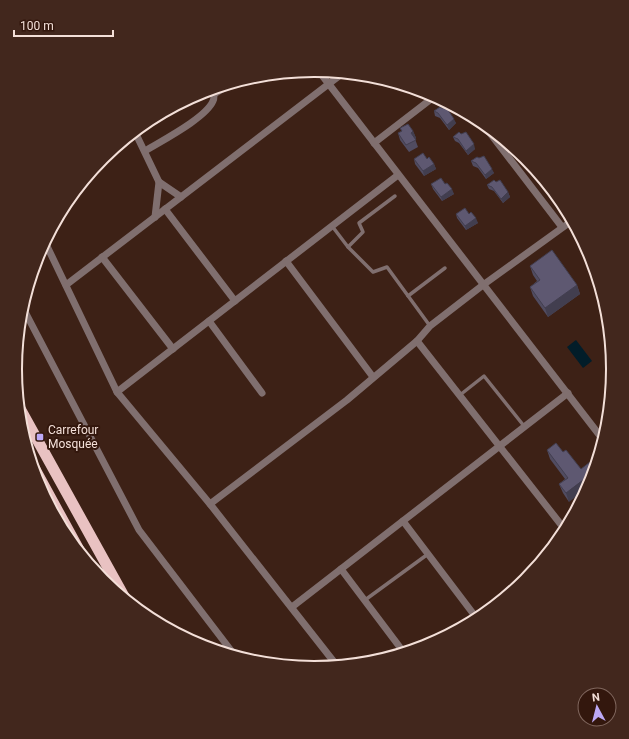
<svg xmlns="http://www.w3.org/2000/svg" width="629" height="739" font-family="Roboto,sans-serif">
	<style>
		.water { fill: #021d29 }
		.lines { fill: none; stroke-linecap: round; stroke-linejoin: round }
		.service { stroke: #806f6f; stroke-width: 3.5 }
		.minor { stroke: #806f6f; stroke-width: 7 }
		.trunk { stroke: #e9c2c2; stroke-width: 11 }
		.wall { fill: #514c61 }
		.shaded-wall { fill: #423e4f }
		.building { fill: #5e5871; stroke: #423e4f }
		.poi-dot { fill: #bda9f5; stroke: #33170d; stroke-width: 1.5 }
		.labels { text-anchor: middle; stroke-width: 4; stroke-linejoin: round; paint-order: stroke }
		.poi-label { font-size: 12px; fill: #f3dfd8; stroke: #33170d; text-anchor: start }
		.rim { fill: none; stroke: #f3dfd8; stroke-width: 2 }
	</style>
	<rect width="100%" height="100%" fill="#3d2116"/>
	<polygon class="water" points="576,340 592,361 583,368 567,347"/>
	<g class="lines">
		<g class="service">
			<polyline points="332,226 348,247 373,272 387,267 430,326"/>
			<polyline points="348,247 363,232 359,223 395,196"/>
			<polyline points="408,296 445,268"/>
			<polyline points="460,395 484,376 524,426"/>
			<polyline points="365,600 428,554"/>
		</g>
		<g class="minor">
			<polyline points="318,70 604,441"/>
			<polyline points="214,94 232,83"/>
			<polyline points="480,120 562,227"/>
			<polyline points="135,132 159,182 181,197"/>
			<polyline points="374,143 435,96"/>
			<path d="M145,151C161,141 206,118 213,101C215,97 214,93 213,89"/>
			<polyline points="165,209 235,301"/>
			<polyline points="155,217 159,182"/>
			<polyline points="45,242 117,392 210,504 338,667"/>
			<polyline points="102,257 173,349"/>
			<polyline points="286,261 373,377"/>
			<polyline points="66,285 343,73"/>
			<polyline points="22,306 139,530 236,657"/>
			<polyline points="209,321 262,393"/>
			<polyline points="417,341 566,531"/>
			<polyline points="117,392 398,175"/>
			<polyline points="22,433 32,431"/>
			<polyline points="210,504 347,400 417,341 430,326 483,285 573,220"/>
			<polyline points="403,521 478,620"/>
			<polyline points="341,569 405,654"/>
			<polyline points="292,607 568,393"/>
		</g>
		<g class="trunk">
			<polyline points="18,405 126,600"/>
			<polyline points="31,462 84,559"/>
		</g>
	</g>
	<g class="wall">
		<polygon points="440,107 456,123 449,130 440,118 435,116 434,111"/>
		<polygon points="400,128 413,131 416,138 415,139 418,147 409,152 400,140 398,133 402,132"/>
		<polygon points="459,132 475,149 468,155 459,143 455,141 453,137"/>
		<polygon points="477,157 494,173 486,179 478,168 473,166 471,161"/>
		<polygon points="414,159 427,159 434,164 436,169 424,176 415,164"/>
		<polygon points="431,184 445,184 454,194 442,201 433,189"/>
		<polygon points="487,185 508,192 510,197 503,203 494,191 489,189"/>
		<polygon points="456,214 469,214 478,223 466,230 457,218"/>
		<polygon points="530,266 577,285 580,294 548,317 533,296 530,287 537,281 533,275"/>
		<polygon points="547,450 563,452 566,450 569,502 563,493 559,484 565,479 550,459"/>
	</g>
	<g class="shaded-wall">
		<polygon points="454,119 456,123 449,130 447,125"/>
		<polygon points="413,131 416,138 413,140 411,133"/>
		<polygon points="474,144 475,149 468,155 466,151"/>
		<polygon points="434,164 436,169 424,176 423,171"/>
		<polygon points="492,169 494,173 486,179 485,175"/>
		<polygon points="452,189 454,194 442,201 441,197"/>
		<polygon points="508,192 510,197 503,203 501,199"/>
		<polygon points="476,218 478,223 466,230 465,226"/>
		<polygon points="577,285 580,294 548,317 545,308"/>
		<polygon points="595,471 590,486 569,502 566,493"/>
	</g>
	<g class="building">
		<polygon points="440,107 442,108 446,107 454,119 447,125 438,113 434,111"/>
		<polygon points="408,124 413,131 411,133 416,140 406,145 398,133 402,131 400,128"/>
		<polygon points="459,132 461,134 466,132 474,144 466,151 458,139 453,137"/>
		<polygon points="423,153 427,159 429,157 434,164 423,171 414,159"/>
		<polygon points="484,156 492,169 485,175 476,163 471,161 477,157 479,158"/>
		<polygon points="441,178 445,184 447,183 452,189 441,197 431,184"/>
		<polygon points="494,180 496,182 500,180 508,192 501,199 492,187 487,185"/>
		<polygon points="465,208 469,214 471,212 476,218 465,226 456,214"/>
		<polygon points="552,250 577,285 545,308 530,287 540,280 530,266"/>
		<polygon points="556,443 563,452 566,450 581,469 590,462 596,469 595,471 566,493 559,484 568,478 547,450"/>
	</g>
	<rect class="poi-dot" x="36" y="433" width="8" height="8" rx="2"/>
	<g class="labels">
		<g class="poi-label">
			<text x="48" y="434">Carrefour<tspan x="48" dy="14">Mosquée</tspan></text>
		</g>
	</g>
	<path d="M0 0H629V739H0ZM22 369a292 292 0 1 1 584 0a292 292 0 1 1-584 0Z" fill="#42271d" fill-rule="evenodd"/>
	<path class="rim" d="M22 369a292 292 0 1 1 584 0a292 292 0 1 1-584 0Z"/>
	<g transform="translate(597 707) rotate(353)"><circle r="19" fill="#33170d" stroke="#80675e"/>
	<path d="M0-3L7 15L0 10L-7 15Z" fill="#bda9f5"/>
	<text y="-6" font-size="11" font-weight="bold" text-anchor="middle" fill="#f3dfd8">N</text>
	</g>
	<path d="M14 30v6h99v-6" fill="none" stroke="#f3dfd8" stroke-width="2"/>
	<text x="20" y="30" font-size="12" fill="#f3dfd8" stroke="#33170d" stroke-width="3" paint-order="stroke">100 m</text>
</svg>
